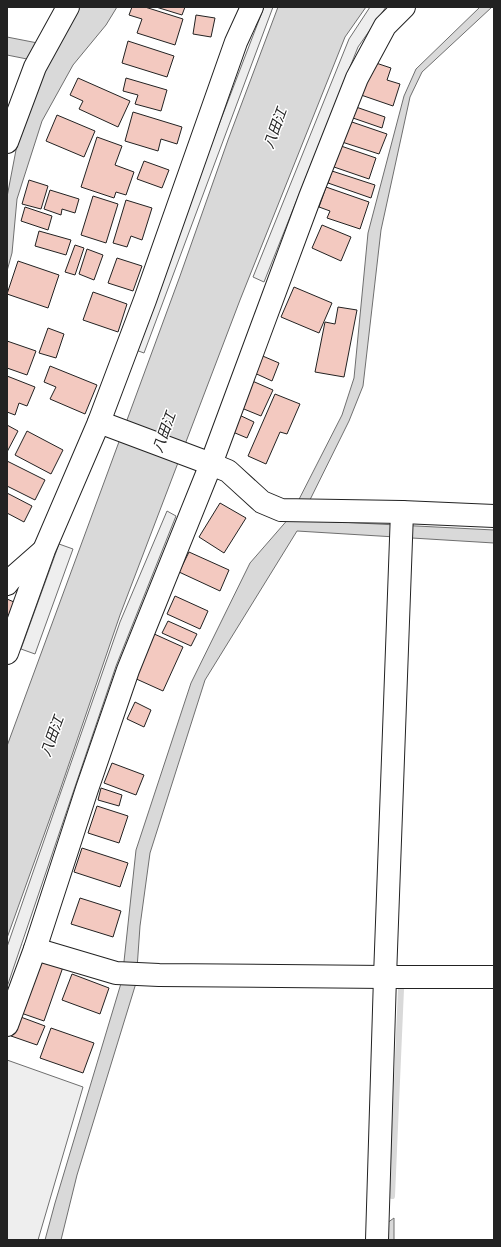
<svg xmlns="http://www.w3.org/2000/svg" width="501" height="1247" font-family="'Playfair Display','Noto Sans JP',serif">
	<style>
		.green { fill: #eee; stroke: #6f6f6f }
		.water { fill: #d9d9d9; stroke: #6f6f6f }
		.lines { fill: none; stroke-linecap: round; stroke-linejoin: round }
		.stream { stroke: #d9d9d9; stroke-width: 6 }
		.building { fill: #f3c9c0; stroke: #222 }
		.minor-casing { stroke: #222; stroke-width: 24 }
		.minor { stroke: #fff; stroke-width: 22 }
		.labels { text-anchor: middle; stroke-width: 3; stroke-linejoin: round; paint-order: stroke }
		.water-label { font-size: 14px; font-style: italic; fill: #222; stroke: #fff }
	</style>
	<rect width="100%" height="100%" fill="#fff"/>
	<g class="green">
		<polygon points="264,7 273,7 144,353 133,349"/>
		<polygon points="370,7 386,7 358,47 264,282 253,277 349,39"/>
		<polygon points="167,511 176,516 116,666 7,987 7,947 120,622"/>
		<polygon points="59,544 73,549 35,654 21,649"/>
		<polygon points="7,1060 83,1087 38,1240 7,1240"/>
	</g>
	<g class="water">
		<polygon points="79,7 117,7 106,25 73,65 42,121 17,199 12,253 7,271 7,197 16,150 33,94 32,60 7,55 7,37 58,47"/>
		<polygon points="278,7 366,7 345,37 240,300 120,615 59,793 7,938 7,746 180,276 228,140"/>
		<polygon points="480,7 492,7 422,72 410,97 381,230 363,386 349,421 300,520 494,530 494,543 297,531 205,680 150,853 140,926 136,983 77,1175 61,1240 45,1240 55,1203 122,980 136,850 191,683 250,563 290,517 342,415 354,378 368,233 404,96 416,69"/>
		<polygon points="394,1218 394,1240 386,1240 387,1223"/>
	</g>
	<g class="lines">
		<polyline class="stream" points="392,1196 401,989"/>
	</g>
	<g class="building">
		<polygon points="132,7 145,7 183,19 175,45 137,33 142,19 129,15"/>
		<polygon points="156,7 185,7 182,15"/>
		<polygon points="196,15 215,18 211,37 193,34"/>
		<polygon points="128,41 174,56 167,77 122,63"/>
		<polygon points="373,62 391,68 387,80 400,84 393,106 361,95"/>
		<polygon points="78,78 130,101 118,127 79,109 83,101 70,95"/>
		<polygon points="126,78 167,90 161,111 135,104 138,95 123,91"/>
		<polygon points="356,107 385,117 382,128 353,118"/>
		<polygon points="133,112 182,127 177,144 161,139 158,151 125,141"/>
		<polygon points="57,115 95,131 84,157 46,141"/>
		<polygon points="349,121 387,134 379,154 342,142"/>
		<polygon points="97,137 122,146 115,165 134,172 126,195 116,192 114,198 81,187"/>
		<polygon points="341,146 376,158 369,179 334,167"/>
		<polygon points="144,161 169,170 162,188 137,179"/>
		<polygon points="332,171 375,185 371,198 328,183"/>
		<polygon points="29,180 48,186 41,209 22,204"/>
		<polygon points="326,187 369,202 360,229 327,218 330,211 319,207"/>
		<polygon points="50,190 79,199 75,213 62,209 61,215 44,209"/>
		<polygon points="93,196 118,204 106,243 81,235"/>
		<polygon points="126,200 152,208 142,240 131,236 127,247 113,243"/>
		<polygon points="25,207 52,216 48,230 21,221"/>
		<polygon points="322,225 351,237 341,261 312,248"/>
		<polygon points="39,231 71,240 66,255 35,246"/>
		<polygon points="75,245 84,248 75,275 65,272"/>
		<polygon points="87,249 103,255 94,280 79,274"/>
		<polygon points="117,258 142,266 133,291 108,283"/>
		<polygon points="18,261 59,275 48,308 7,294"/>
		<polygon points="294,287 332,303 319,333 281,317"/>
		<polygon points="93,292 127,304 118,332 83,320"/>
		<polygon points="338,307 357,310 344,377 315,372 325,322 335,324"/>
		<polygon points="48,328 64,334 56,358 39,353"/>
		<polygon points="7,341 36,351 27,375 7,368"/>
		<polygon points="258,354 279,363 272,381 250,371"/>
		<polygon points="50,366 97,385 85,414 50,399 56,387 44,382"/>
		<polygon points="7,376 35,387 27,406 19,403 15,415 7,412"/>
		<polygon points="250,380 273,390 261,416 239,407"/>
		<polygon points="275,394 300,404 287,434 280,432 266,464 248,456"/>
		<polygon points="235,413 254,422 247,438 228,430"/>
		<polygon points="7,425 18,431 7,452"/>
		<polygon points="27,431 63,450 51,474 15,455"/>
		<polygon points="7,461 45,480 35,500 7,486"/>
		<polygon points="7,493 32,506 24,522 7,513"/>
		<polygon points="220,503 246,518 224,553 199,537"/>
		<polygon points="189,552 229,570 220,591 179,572"/>
		<polygon points="175,596 208,611 200,629 167,614"/>
		<polygon points="7,599 14,602 7,620"/>
		<polygon points="168,621 197,634 191,646 162,633"/>
		<polygon points="152,633 183,647 163,691 132,677"/>
		<polygon points="135,702 151,710 144,727 127,719"/>
		<polygon points="112,763 144,775 136,795 104,783"/>
		<polygon points="101,788 122,795 119,806 98,800"/>
		<polygon points="97,806 128,816 119,843 88,833"/>
		<polygon points="82,848 128,863 120,887 74,872"/>
		<polygon points="80,898 121,911 113,937 71,924"/>
		<polygon points="40,959 63,967 44,1021 21,1013"/>
		<polygon points="72,974 109,988 100,1014 62,1000"/>
		<polygon points="18,1016 45,1026 37,1045 11,1036"/>
		<polygon points="51,1028 94,1043 83,1073 40,1058"/>
	</g>
	<g class="lines">
		<defs>
			<g id="minor">
				<polyline points="7,142 35,67 68,7"/>
				<polyline points="99,422 211,464 228,471 262,502 281,510 402,512 494,516"/>
				<polyline points="7,584 10,580 43,551"/>
				<polyline points="7,653 44,550 99,422 145,300 236,42 252,7"/>
				<polyline points="35,949 116,973 159,975 385,977 494,977"/>
				<polyline points="7,1025 35,949 87,789 128,670 211,464 310,197 357,78 385,26 404,7"/>
				<polyline points="377,1240 385,977 402,512"/>
			</g>
		</defs>
		<use href="#minor" class="minor-casing"/>
		<use href="#minor" class="minor"/>
	</g>
	<g class="labels">
		<g class="water-label">
			<text transform="translate(275 128) rotate(-70)" y="5">八田江</text>
			<text transform="translate(164 432) rotate(-70)" y="5">八田江</text>
			<text transform="translate(52 736) rotate(-70)" y="5">八田江</text>
		</g>
	</g>
	<rect width="501" height="1247" fill="none" stroke="#222222" stroke-width="16"/>
</svg>
